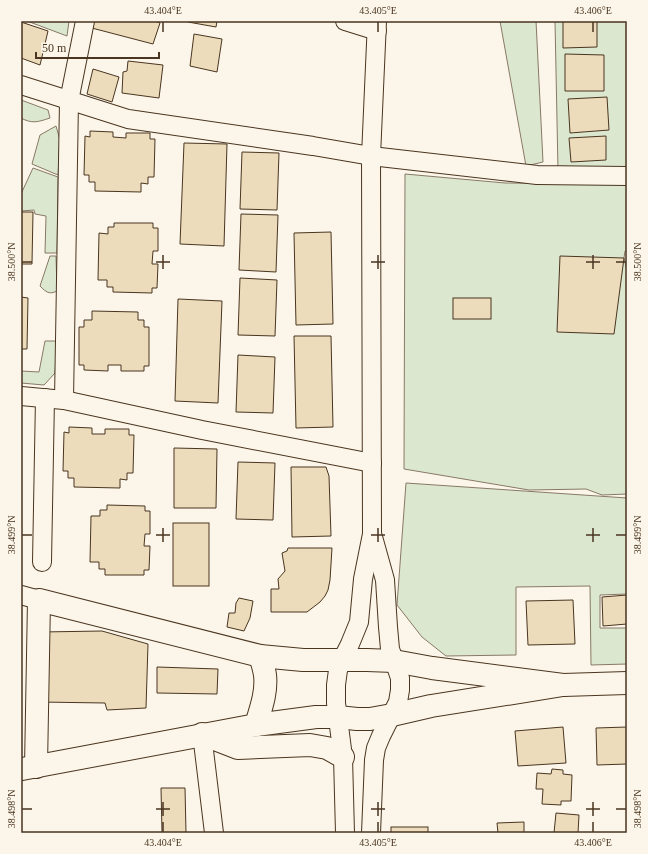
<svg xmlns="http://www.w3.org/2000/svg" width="648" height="854" font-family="'Times New Roman',serif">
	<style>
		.green { fill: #dce7d0; stroke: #887966 }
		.building { fill: #ecdcbc; stroke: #4a3520 }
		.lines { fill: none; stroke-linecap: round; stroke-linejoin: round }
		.minor-casing { stroke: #4a3520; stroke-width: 20 }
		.major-casing { stroke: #4a3520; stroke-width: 24 }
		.minor { stroke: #fbf6e9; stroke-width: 18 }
		.major { stroke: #fbf6e9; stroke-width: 22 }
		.ticks { fill: none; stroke: #4a3520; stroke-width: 1.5 }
		.neatline { fill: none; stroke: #4a3520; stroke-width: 1.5 }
		.ticks-label { font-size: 10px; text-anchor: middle; fill: #4a3520 }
	</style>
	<rect width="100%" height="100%" fill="#fbf6e9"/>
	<g class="green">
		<polygon points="27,21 69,21 67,36"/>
		<polygon points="500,21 536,21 543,162 526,166"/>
		<polygon points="555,21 627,21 627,169 558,170"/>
		<path d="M21,100L48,110L50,118C38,122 32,124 21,118Z"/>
		<polygon points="56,126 60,140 58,175 32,164 40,135"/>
		<polygon points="33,168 58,177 57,253 45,253 46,216 35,214 34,210 21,211 21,194"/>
		<polygon points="405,174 505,183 622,184 627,183 627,251 625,251 624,258 627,271 627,494 602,495 586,489 529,490 404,469"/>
		<path d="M50,256H56L57,291C49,295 46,292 40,286Z"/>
		<polygon points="45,341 57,341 55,373 44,385 21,383 21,371 39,372"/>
		<polygon points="406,483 627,498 627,594 600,595 600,628 627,628 627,664 591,665 590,586 516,587 516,655 446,656 422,637 397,605"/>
	</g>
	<g class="building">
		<polygon points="90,21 155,21 160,23 153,44 88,27"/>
		<polygon points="189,21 217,21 216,27 188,22"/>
		<polygon points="563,21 597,21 597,47 563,48"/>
		<polygon points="21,22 48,31 40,65 21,58"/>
		<polygon points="194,34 222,39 217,72 190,66"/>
		<polygon points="565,54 604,55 604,91 565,91"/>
		<polygon points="128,61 163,65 159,98 122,93 123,72 127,71"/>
		<polygon points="93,69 119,77 112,102 87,94"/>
		<polygon points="607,97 609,130 570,133 568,99"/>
		<polygon points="90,131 113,132 113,137 126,138 126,133 150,133 150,139 155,139 154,177 148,177 148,184 141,183 141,192 95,191 95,182 89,182 89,175 84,175 85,136 90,137"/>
		<polygon points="606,136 606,160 571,162 569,138"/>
		<polygon points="184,143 227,144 224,246 180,244"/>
		<polygon points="242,152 279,153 277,210 240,209"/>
		<polygon points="21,212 33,212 32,264 21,264"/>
		<polygon points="241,214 278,215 276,272 239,270"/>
		<polygon points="114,223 153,223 153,228 158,228 158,251 153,251 152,264 158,264 157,288 152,288 152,293 113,292 113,287 107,287 107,280 98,280 99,233 108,234 108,227 114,227"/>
		<polygon points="331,232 333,324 296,325 294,233"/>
		<polygon points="560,256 624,258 614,334 557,332"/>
		<polygon points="240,278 277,280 275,336 238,335"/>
		<polygon points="21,297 28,298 27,349 21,349"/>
		<rect x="453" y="298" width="38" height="21"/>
		<polygon points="178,299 222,301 218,403 175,401"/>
		<polygon points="92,311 138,312 138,320 144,320 144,327 149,327 149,366 144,366 144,371 121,371 121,365 108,365 108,371 84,370 84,365 79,365 79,327 84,327 84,320 92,320"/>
		<polygon points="294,336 331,336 333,427 296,428"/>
		<polygon points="238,355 275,357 273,413 236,412"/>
		<polygon points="69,427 92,428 92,434 105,434 105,429 129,429 129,435 134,435 133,473 127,473 127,480 120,479 120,488 74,487 74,478 68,478 68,471 63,471 64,432 69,433"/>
		<polygon points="174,448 217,449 216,508 174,508"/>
		<polygon points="238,462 275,463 273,520 236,519"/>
		<polygon points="291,467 326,467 329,476 331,536 292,537"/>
		<polygon points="107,505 145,506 145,511 150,511 150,534 145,534 144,546 150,546 149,570 144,570 144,575 105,575 105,569 99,569 99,562 90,562 91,516 100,516 100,510 107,510"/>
		<rect x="173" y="523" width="36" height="63"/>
		<polygon points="288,548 332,548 330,580 328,590 325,596 320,602 307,612 271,612 271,589 279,589 278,579 285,571 282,553 287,551"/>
		<polygon points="627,595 627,624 603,626 602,597"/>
		<polygon points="239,598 253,601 250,618 244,631 227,627 229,613 235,613 236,603"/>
		<polygon points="573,600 575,644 528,645 526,601"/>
		<polygon points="102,631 148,644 146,708 107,710 105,703 40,702 41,632"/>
		<polygon points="157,667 218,669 217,694 157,693"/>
		<polygon points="563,727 566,763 518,766 515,731"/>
		<polygon points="627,727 627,764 597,765 596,728"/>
		<polygon points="552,769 563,770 563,774 572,775 571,801 561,801 561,805 542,804 543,789 536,789 537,773 551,774"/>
		<polygon points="161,788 185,788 186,833 162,833"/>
		<polygon points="556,813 579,815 578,833 554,833"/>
		<polygon points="524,822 524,833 498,833 497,823"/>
		<rect x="391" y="827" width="37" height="6"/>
	</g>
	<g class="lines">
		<defs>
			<g id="minor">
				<polyline points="345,21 377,31"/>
				<polyline points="21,85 128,119 313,146 371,156 537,175 627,176"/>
				<polyline points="21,396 64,400 202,430 372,463"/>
				<polyline points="64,400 69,101 85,21"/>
				<polyline points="42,562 45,398"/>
				<polyline points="21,595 39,600"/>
				<polyline points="202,734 214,833"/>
				<polyline points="345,833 343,757 336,703 336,685 338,670 342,660 350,644 359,622 363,579 372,534 371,156 377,21"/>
				<polyline points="371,833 374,760 376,748 381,736 398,702 400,690 400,678 390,649 388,627 385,580 373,537"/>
			</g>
			<g id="major">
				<path d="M256,725C261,708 267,692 265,675C264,668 262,662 260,656"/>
				<polyline points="202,734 238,748 310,745 327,748 343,757"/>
				<polyline points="36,767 39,600 260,656 303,660 367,660 394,661 432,668 563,685"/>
				<polyline points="22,769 256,725 316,717 338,717 357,719 370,719 392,715 431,706 563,685 627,683"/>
			</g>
		</defs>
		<use href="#minor" class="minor-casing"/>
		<use href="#major" class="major-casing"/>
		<use href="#minor" class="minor"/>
		<use href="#major" class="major"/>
	</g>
	<path class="ticks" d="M163,22V32M378,22V32M593,22V32M163,255V269M378,255V269M593,255V269M22,262H32M156,262H170M371,262H385M586,262H600M616,262H626M163,528V542M378,528V542M593,528V542M22,535H32M156,535H170M371,535H385M586,535H600M616,535H626M163,802V816M378,802V816M593,802V816M22,809H32M156,809H170M371,809H385M586,809H600M616,809H626M163,822V832M378,822V832M593,822V832"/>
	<rect width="648" height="854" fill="none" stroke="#fbf6e9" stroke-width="44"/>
	<path d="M36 52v6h123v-6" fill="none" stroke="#4a3520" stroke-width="2"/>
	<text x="42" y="52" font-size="12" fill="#4a3520" stroke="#fbf6e9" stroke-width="3" paint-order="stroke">50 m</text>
	<rect x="22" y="22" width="604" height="810" class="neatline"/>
	<g class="ticks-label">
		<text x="163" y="14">43.404°E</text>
		<text x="378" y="14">43.405°E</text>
		<text x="593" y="14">43.406°E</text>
		<text transform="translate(11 262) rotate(-90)" y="4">38.500°N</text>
		<text transform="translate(637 262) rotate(-90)" y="4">38.500°N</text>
		<text transform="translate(11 535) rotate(-90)" y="4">38.499°N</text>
		<text transform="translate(637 535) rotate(-90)" y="4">38.499°N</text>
		<text transform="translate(11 809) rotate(-90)" y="4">38.498°N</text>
		<text transform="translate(637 809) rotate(-90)" y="4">38.498°N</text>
		<text x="163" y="846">43.404°E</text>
		<text x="378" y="846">43.405°E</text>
		<text x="593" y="846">43.406°E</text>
	</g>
</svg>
